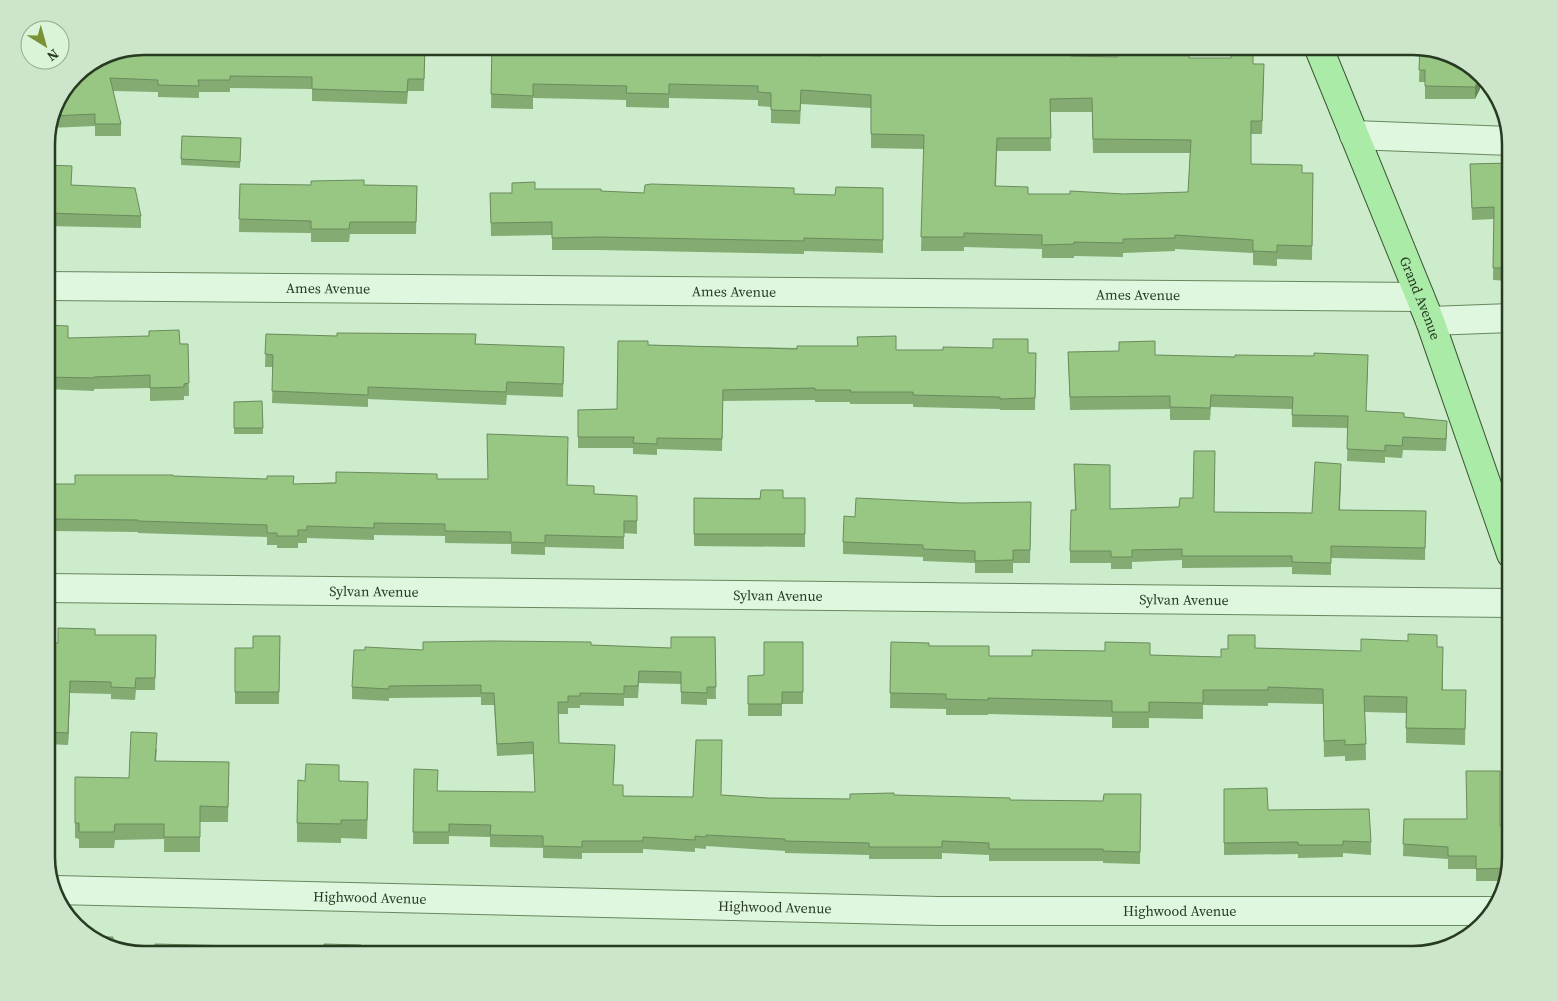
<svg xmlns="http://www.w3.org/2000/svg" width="1557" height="1001" font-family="'Source Serif 4',serif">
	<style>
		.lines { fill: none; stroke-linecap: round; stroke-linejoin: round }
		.minor-casing { stroke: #688860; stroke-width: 30 }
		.major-casing { stroke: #3c5634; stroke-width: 30 }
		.minor { stroke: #dff7de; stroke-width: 28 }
		.major { stroke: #a9eba7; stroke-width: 28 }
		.wall { fill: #83ab72; fill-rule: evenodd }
		.shaded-wall { fill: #6a8b5c }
		.building { fill: #98c784; stroke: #6a8b5c; fill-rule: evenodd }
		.labels { text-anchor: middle; stroke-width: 4.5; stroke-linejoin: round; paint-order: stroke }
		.street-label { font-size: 14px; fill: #283a22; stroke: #daf4da }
		.rim { fill: none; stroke: #283a22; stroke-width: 2.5 }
	</style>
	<rect width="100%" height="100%" fill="#cceccb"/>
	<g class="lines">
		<defs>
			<g id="minor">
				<polyline points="1354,135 1510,141"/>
				<path id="s1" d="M46,286L1420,297"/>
				<polyline points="1430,321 1511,318"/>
				<path id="s2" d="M46,588L1511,603"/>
				<path id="s3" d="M55,890L938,911H1494"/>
			</g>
			<g id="major">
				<path id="s4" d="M1318,46L1430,321L1511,554"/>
			</g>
		</defs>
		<use href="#minor" class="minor-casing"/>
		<use href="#major" class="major-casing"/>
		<use href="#minor" class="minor"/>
		<use href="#major" class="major"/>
	</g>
	<g class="wall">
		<polygon points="425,46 424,91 408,91 407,104 312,101 312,89 230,88 230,92 199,92 199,98 158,97 158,92 113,91 121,124 121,136 95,136 95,126 49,128 56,101 75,75"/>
		<path d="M492,46L719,48L735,53L821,56L872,48L1064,54L1071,56L1189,58L1253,64L1264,78L1262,134H1251V164L1302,173H1313L1312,260L1277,259V266L1253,265V253L1175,249V251L1123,253V257L1074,256V258H1042V249L964,247V251H921L924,149L871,148V108L801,104L800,124L771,123V107L758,106V100L669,98V108L626,107V100L533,98V109L491,108ZM1050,112H1092L1093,153H1190L1188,192L1124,194H1028L996,186L997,151H1051Z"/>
		<polygon points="1420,48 1456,60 1480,89 1475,99 1425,99 1425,82 1419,82"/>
		<polygon points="182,136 241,138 240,168 181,165"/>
		<polygon points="1511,163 1511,281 1493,280 1494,219 1472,220 1470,164"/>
		<polygon points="46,165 72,185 141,216 141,228 46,226"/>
		<polygon points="240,184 311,185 417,186 416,234 350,234 349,242 311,242 311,233 239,232"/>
		<polygon points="883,188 883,253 804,251 804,254 599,250 552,250 552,235 491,236 490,193 512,193 535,189 644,193 835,195"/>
		<polygon points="46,325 68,338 188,344 189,396 184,396 184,400 150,401 150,388 94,389 94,391 46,389"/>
		<polygon points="266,334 476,344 564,360 563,397 507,395 506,405 368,399 368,407 272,403 273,367 265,367"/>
		<polygon points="648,345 1036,353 1035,410 1000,410 1000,409 913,407 913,404 850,404 850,402 815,402 815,400 723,401 722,451 657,449 657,455 633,454 633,448 578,448 578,410 617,409"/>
		<polygon points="1068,352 1155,355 1368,367 1366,411 1404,417 1447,433 1446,451 1403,450 1402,458 1385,457 1385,463 1347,461 1348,428 1292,427 1292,409 1211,407 1210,420 1170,420 1170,409 1070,410"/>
		<polygon points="262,401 263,434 234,434 234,402"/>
		<polygon points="568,449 567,485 594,494 637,496 637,534 624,533 624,549 545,547 545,555 511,554 511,544 445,543 445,536 374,535 374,540 307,538 307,543 298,543 298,548 277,548 277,545 267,545 267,537 138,533 138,532 54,531 54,527 46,527 46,484 75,484 173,476 293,484 437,479 487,479"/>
		<polygon points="1074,464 1110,509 1214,512 1312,513 1341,475 1340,510 1426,511 1425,560 1331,558 1331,575 1292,574 1292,567 1182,568 1182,560 1132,562 1132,569 1111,569 1111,563 1070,563 1070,551 1075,510"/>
		<polygon points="694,498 805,498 805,547 694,546"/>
		<polygon points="1031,515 1030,563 1013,563 1013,573 975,573 975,563 923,561 923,557 843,554 843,542 855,517"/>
		<polygon points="95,635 156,635 155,690 136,690 135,700 111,699 111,694 70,693 68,745 46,744 46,643 58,643"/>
		<polygon points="280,636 279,704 235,704 235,648 253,648"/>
		<polygon points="715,637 716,699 707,699 707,705 681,704 681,684 639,683 638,698 624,698 624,706 580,705 580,708 568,708 568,714 558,714 559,743 615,757 613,785 623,796 693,797 721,795 768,798 850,799 894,795 1010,800 1103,801 1141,794 1140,864 1103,863 1103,861 989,861 989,855 942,853 942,859 869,859 869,855 785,853 785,851 706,846 706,849 695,848 695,852 643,849 643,853 582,853 582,859 543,858 543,848 490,847 490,837 449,836 449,844 413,844 414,769 438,791 535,792 533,754 497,756 494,705 481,705 481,697 389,698 389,701 352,699 352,687 365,650 423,650 591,645 671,648"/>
		<polygon points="803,642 803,704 782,704 782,716 748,716 748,676 764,675"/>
		<polygon points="891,642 989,656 1032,656 1150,655 1221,657 1255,648 1361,651 1437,647 1443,663 1443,690 1466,690 1465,745 1406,743 1406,713 1365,712 1366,760 1345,761 1345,756 1324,757 1323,704 1268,703 1268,706 1203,705 1203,719 1149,718 1149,728 1112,728 1112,717 988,714 988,715 946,715 946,709 890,708"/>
		<polygon points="157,748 156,761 229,762 228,822 200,822 200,852 164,852 164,839 115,840 114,848 79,848 79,839 75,838 75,777 129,778"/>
		<polygon points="305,781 339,781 368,800 367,839 341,838 341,843 297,842 297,823"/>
		<polygon points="1224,789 1268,810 1371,842 1371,855 1343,853 1343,857 1298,858 1298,854 1224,855"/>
		<polygon points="1404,819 1500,826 1511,857 1504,881 1476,881 1476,869 1448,869 1448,859 1403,856"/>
	</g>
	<g class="shaded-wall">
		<polygon points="1480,77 1480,89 1475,99 1475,87"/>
		<polygon points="1341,464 1341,475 1339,522 1339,510"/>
		<polygon points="70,681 70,693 68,745 68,733"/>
	</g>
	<g class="building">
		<polygon points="144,46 425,46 424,79 408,79 407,92 312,89 312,77 230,76 230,80 198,80 199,86 158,85 158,80 110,78 121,124 95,124 95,114 52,116 56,101 75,75 107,54"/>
		<path d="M492,46H719V48H735V53L821,56L822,46H842L872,48L959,46V50L1003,51V47H1064V54H1071V56L1117,57V51L1169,53V49L1189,50V58H1231V54L1253,55V64H1264L1262,121H1251V164L1302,165V173H1313L1312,246L1277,245V252L1253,251V240L1175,235V238L1123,239V243L1074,242V244L1042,245V235L964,233V237H921L924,135L871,134V95L801,90L800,111L771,110V93L758,92V86L669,84V94L626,93L627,86L533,84V96L491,94ZM1092,98L1093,139L1191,140L1188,192L1124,194L1070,191V194H1028V187L995,186L997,138H1051L1050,99Z"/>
		<polygon points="1420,48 1456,59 1456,60 1459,60 1467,63 1480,76 1475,87 1425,86 1425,70 1419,70"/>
		<polygon points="182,136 241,138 240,162 181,159"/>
		<polygon points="1511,163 1511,268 1493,268 1494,207 1472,208 1470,164"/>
		<polygon points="46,165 72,166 71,185 135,188 141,216 46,213"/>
		<polygon points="364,180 364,185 417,186 416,222 350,222 349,229 311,229 311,221 239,219 240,184 311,185 311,181"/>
		<polygon points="535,182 535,189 601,189 601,191 644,193 645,185 651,184 794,188 794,194 835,195 836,187 883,188 883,240 804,238 804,241 599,237 552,238 552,222 491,223 490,193 512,193 512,183"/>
		<polygon points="46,325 68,326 68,338 149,336 149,331 179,330 180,344 188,344 189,383 184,384 184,387 150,388 150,375 94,377 94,378 46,377"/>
		<polygon points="337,333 476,334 475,344 564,347 563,384 507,382 506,392 368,387 368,395 272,391 273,355 265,354 266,334 337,336"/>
		<polygon points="896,336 896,350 943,350 943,347 993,348 993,339 1028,339 1028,353 1036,353 1035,398 1000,399 1000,397 913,395 913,392 850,392 851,390 815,390 815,388 723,390 722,439 657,438 657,444 633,443 634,437 578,437 578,410 617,409 618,341 648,341 648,345 797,349 797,346 858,346 857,337"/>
		<polygon points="1155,341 1155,355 1235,357 1235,355 1314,356 1314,353 1368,355 1366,411 1404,413 1404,417 1447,421 1446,439 1403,437 1402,446 1385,445 1385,451 1347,449 1348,416 1292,415 1293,397 1211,395 1210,408 1170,407 1170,396 1070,397 1068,352 1119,351 1119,342"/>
		<polygon points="262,401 263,428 234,428 234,402"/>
		<polygon points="487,434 568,437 567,485 594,486 594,494 637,496 637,521 624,521 624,537 545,535 545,543 511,542 511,532 445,531 445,524 374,523 374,528 307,526 307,530 298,530 298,536 277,536 277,533 267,533 267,525 138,521 138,520 54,519 54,515 46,515 46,484 75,484 75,475 173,475 173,476 267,479 267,476 294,476 293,484 336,483 336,472 437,474 437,479 488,479"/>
		<polygon points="1194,451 1215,451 1214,512 1312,513 1315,462 1341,464 1339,510 1426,511 1425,548 1331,546 1331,563 1292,562 1292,556 1182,556 1182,549 1132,550 1132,557 1111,557 1111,551 1070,551 1071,510 1076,510 1074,464 1110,465 1110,509 1179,507 1180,498 1193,498"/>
		<polygon points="761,490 783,490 783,498 805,498 805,534 694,534 694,498 760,499"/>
		<polygon points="856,498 961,503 1031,502 1030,550 1013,550 1013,560 975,561 975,551 923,549 923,545 843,542 844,516 855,517"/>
		<polygon points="58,628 95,629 95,635 156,635 155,678 136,678 135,688 111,687 111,682 70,681 68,733 46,732 46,643 58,643"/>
		<polygon points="1408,634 1437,635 1437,647 1443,647 1442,690 1466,690 1465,729 1406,728 1407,697 1364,696 1366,744 1345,745 1345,740 1324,741 1323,689 1268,687 1268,690 1203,690 1203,703 1149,702 1149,712 1112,712 1112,701 988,698 988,700 946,699 946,694 890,693 891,642 929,643 929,646 989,646 989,656 1032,656 1032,650 1105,651 1105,642 1150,643 1150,655 1221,657 1221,649 1228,649 1228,635 1255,635 1255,648 1361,651 1361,639 1408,641"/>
		<polygon points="253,636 280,636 279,692 235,692 235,648 253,648"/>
		<polygon points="671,637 715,637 716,687 707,687 707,693 681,692 681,672 639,671 638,686 624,686 624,694 580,693 580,696 568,696 568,702 558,702 559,743 615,745 613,785 623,785 623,796 693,797 696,740 722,740 721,795 768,798 850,799 850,794 894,793 894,795 1010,798 1010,800 1103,801 1104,794 1141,794 1140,852 1103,851 1103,849 989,849 989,843 942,841 942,847 869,847 869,843 785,841 785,839 706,835 706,837 695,836 695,840 643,837 643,841 582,841 582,847 543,846 543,836 490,835 491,825 449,824 449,832 413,832 414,769 438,770 437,791 535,792 533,742 497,744 494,693 481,693 481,685 389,686 389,689 352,687 354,650 365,650 365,647 423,650 423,642 492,641 591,642 591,645 671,648"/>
		<polygon points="764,642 803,642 803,692 782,692 782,704 748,704 748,676 764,675"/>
		<polygon points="131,732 157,733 155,761 229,762 228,807 200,806 200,837 164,837 164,824 115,824 114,832 79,832 79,823 75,823 75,777 129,778"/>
		<polygon points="306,764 339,765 339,781 368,782 367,820 341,820 341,824 297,823 298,780 305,781"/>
		<polygon points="1466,771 1500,771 1500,826 1511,826 1511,857 1507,868 1476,869 1476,856 1448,856 1448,847 1403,844 1404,819 1467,819"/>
		<polygon points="1267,788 1268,810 1369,809 1371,842 1343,841 1343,845 1298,845 1298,842 1224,843 1224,789"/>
		<polygon points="88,937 113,937 113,945 90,938"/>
		<polygon points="155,944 278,947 278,954 324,954 324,944 361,945 361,946 428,950 427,955 144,955 118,947 155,948"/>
		<polygon points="1247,947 1287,948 1287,955 1190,955 1247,954"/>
		<polygon points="639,948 696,951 696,949 718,950 717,955 639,955"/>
		<rect x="815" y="950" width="35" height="5"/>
		<rect x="944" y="954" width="95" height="1"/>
		<polygon points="1371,954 1417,954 1413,955 1371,955"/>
	</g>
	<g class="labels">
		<g class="street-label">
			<text dy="5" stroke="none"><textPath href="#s1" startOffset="282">Ames Avenue</textPath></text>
			<text dy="5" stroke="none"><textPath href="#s1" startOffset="688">Ames Avenue</textPath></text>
			<text dy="5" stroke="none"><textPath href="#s1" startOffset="1092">Ames Avenue</textPath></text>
			<text dy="5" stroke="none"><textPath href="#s4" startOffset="272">Grand Avenue</textPath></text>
			<text dy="5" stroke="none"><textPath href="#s2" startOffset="328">Sylvan Avenue</textPath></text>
			<text dy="5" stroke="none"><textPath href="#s2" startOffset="732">Sylvan Avenue</textPath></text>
			<text dy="5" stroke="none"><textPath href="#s2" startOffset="1138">Sylvan Avenue</textPath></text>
			<text dy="5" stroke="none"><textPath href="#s3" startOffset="315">Highwood Avenue</textPath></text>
			<text dy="5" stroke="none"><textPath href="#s3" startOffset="720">Highwood Avenue</textPath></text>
			<text dy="5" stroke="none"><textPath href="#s3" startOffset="1125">Highwood Avenue</textPath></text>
		</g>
	</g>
	<path d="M0 0H1557V1001H0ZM144 55H1413A89 89 0 0 1 1502 144V857A89 89 0 0 1 1413 946H144A89 89 0 0 1 55 857V144A89 89 0 0 1 144 55Z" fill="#cce5cb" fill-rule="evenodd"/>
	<path class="rim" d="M144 55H1413A89 89 0 0 1 1502 144V857A89 89 0 0 1 1413 946H144A89 89 0 0 1 55 857V144A89 89 0 0 1 144 55Z"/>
	<g transform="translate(45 45) rotate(143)"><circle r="24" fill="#daf4da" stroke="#93aa90"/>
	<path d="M0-4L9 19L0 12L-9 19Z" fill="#789235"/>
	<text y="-8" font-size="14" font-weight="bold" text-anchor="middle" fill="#283a22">N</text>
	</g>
</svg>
